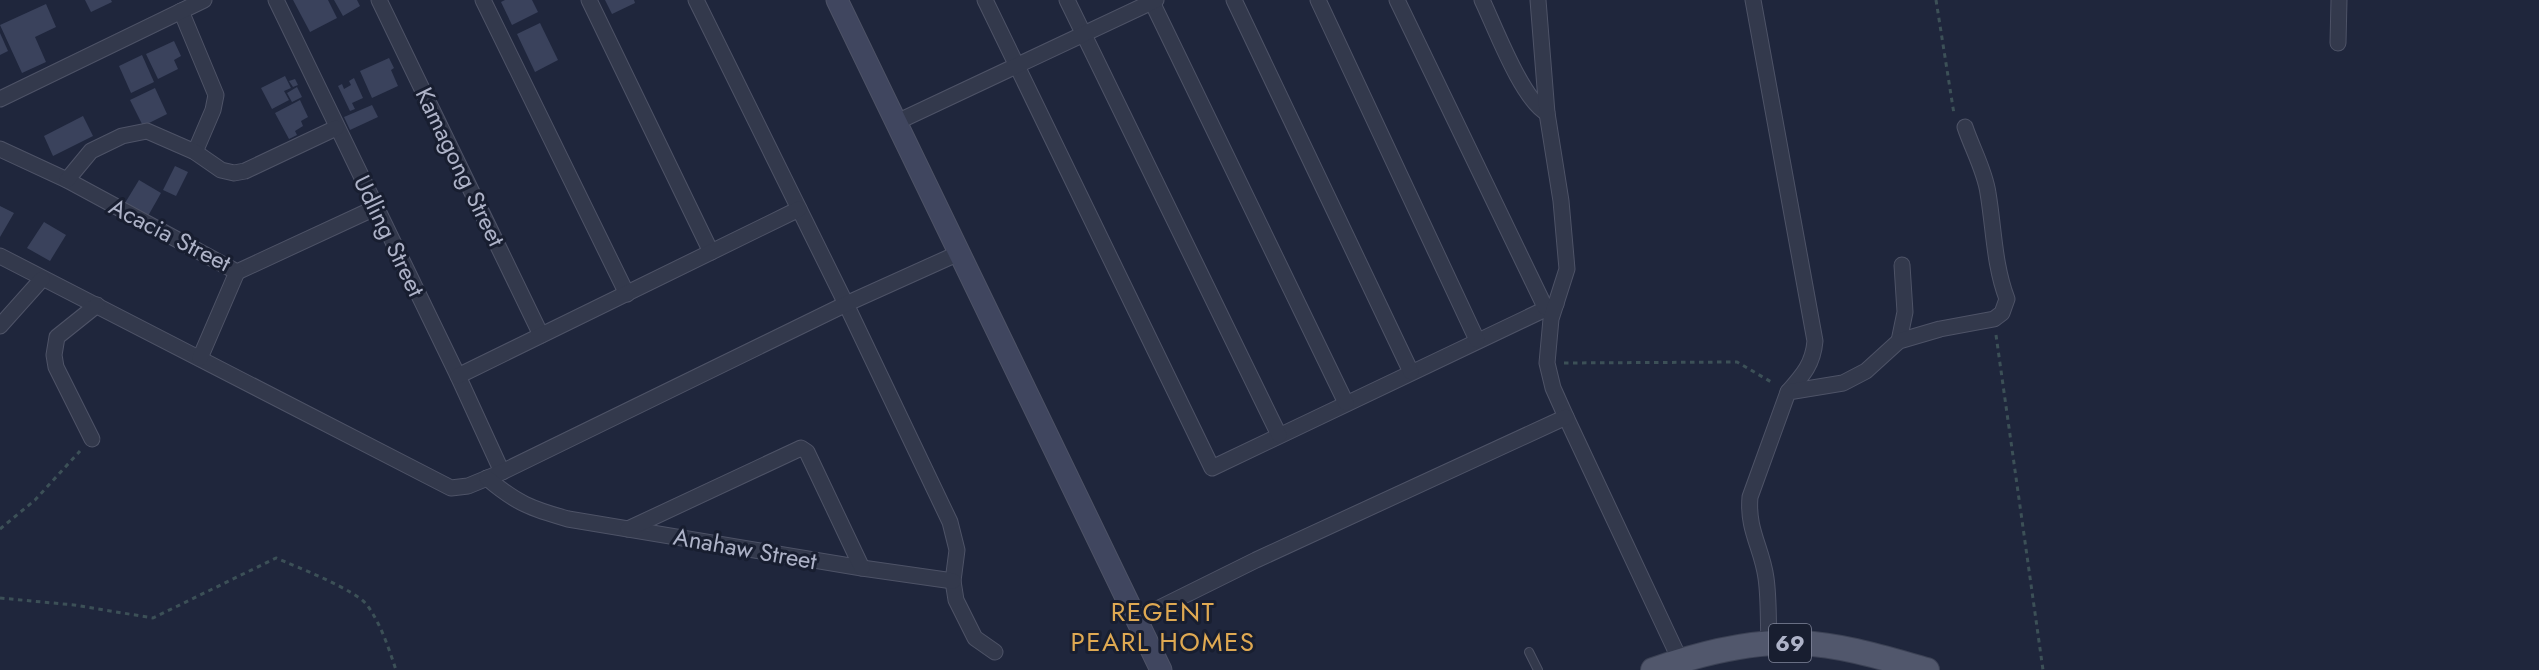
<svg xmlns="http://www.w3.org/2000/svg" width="2539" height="670" font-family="Jost,sans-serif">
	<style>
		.building { fill: #3a425c }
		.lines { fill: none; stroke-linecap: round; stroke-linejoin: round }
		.lane-casing { stroke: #4e5367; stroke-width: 10 }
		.street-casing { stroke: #4e5367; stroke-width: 17 }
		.secondary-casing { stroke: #4e5367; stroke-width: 23 }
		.primary-casing { stroke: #3c4255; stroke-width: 26 }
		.path { stroke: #3c5057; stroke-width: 3; stroke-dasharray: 4.5 4.5; stroke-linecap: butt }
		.lane { stroke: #33394c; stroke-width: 8 }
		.street { stroke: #33394c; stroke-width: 15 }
		.secondary { stroke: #40465f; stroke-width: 21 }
		.primary { stroke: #51576c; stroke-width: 24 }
		.labels { text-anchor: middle; stroke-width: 6; stroke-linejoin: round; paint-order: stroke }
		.shield { fill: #181e30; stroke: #81869a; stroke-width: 1.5 }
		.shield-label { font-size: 22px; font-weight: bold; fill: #aeb3c8 }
		.street-label { font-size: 24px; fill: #aeb3c8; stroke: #181e30 }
		.neighbourhood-label { font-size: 26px; letter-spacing: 1.5px; fill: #dfa952; stroke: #181e30 }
	</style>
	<rect width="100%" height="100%" fill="#1f263c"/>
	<g class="building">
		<polygon points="85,0 111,0 112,2 91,12"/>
		<polygon points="293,0 328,0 337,18 310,32"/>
		<polygon points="334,0 357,0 360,6 343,16"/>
		<polygon points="505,0 532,0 538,12 512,25 501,2"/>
		<polygon points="605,0 634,0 635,3 612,14"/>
		<polygon points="46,4 56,27 35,37 46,62 22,73 0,25"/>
		<polygon points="540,23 558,60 535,72 517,34"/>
		<polygon points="0,33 8,51 0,55"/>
		<polygon points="174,41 181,56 174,60 178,69 158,79 146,54"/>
		<polygon points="142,55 154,82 131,93 119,66"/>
		<polygon points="389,58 394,68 391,70 398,86 372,98 360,71"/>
		<polygon points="285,76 291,88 284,91 289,100 272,109 261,88"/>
		<polygon points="354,78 363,98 352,103 355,109 350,111 338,86 342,84 344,89 351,85 349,81"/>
		<polygon points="295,79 298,85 293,87 289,81"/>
		<polygon points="297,87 302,97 292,102 287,93"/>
		<polygon points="155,88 167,114 143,126 130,100"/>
		<polygon points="300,100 308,117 301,121 303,126 295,131 297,135 289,139 275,113"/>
		<polygon points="372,105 378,117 350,130 344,117"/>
		<polygon points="83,116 93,136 53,156 44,136"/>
		<polygon points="175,166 188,172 176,196 163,190"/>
		<polygon points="139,180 161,193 148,216 125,203"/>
		<polygon points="0,206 14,213 0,237"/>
		<polygon points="44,222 66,235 50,261 27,248"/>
	</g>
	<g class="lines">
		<defs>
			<polyline id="lane" points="1529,652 1538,670"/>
			<g id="street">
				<polyline points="276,0 458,376 502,472"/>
				<polyline points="379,0 541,335"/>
				<polyline points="483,0 627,294"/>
				<polyline points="589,0 711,252"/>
				<polyline points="696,0 846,304 950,522 957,550 953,581 956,600 975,638 995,652"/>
				<polyline points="985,0 1212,468 1556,304"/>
				<polyline points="1067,0 1279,435"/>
				<polyline points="1151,0 1346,403"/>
				<polyline points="1234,0 1411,372"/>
				<polyline points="1318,0 1477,340"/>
				<polyline points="1397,0 1545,307"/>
				<path d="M1482,0C1495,27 1522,100 1547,113"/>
				<polyline points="1538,0 1547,113 1561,201 1567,269 1551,319 1547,363 1553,388 1566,417 1680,660"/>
				<path d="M1753,0L1815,341C1813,364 1803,375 1788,392"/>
				<polyline points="181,11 216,95 213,110 195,152"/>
				<polyline points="2338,43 2339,0"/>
				<polyline points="0,99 204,0"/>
				<polyline points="897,122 1156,0"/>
				<polyline points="0,149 67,180 237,272 375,208"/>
				<polyline points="67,180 91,151 122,136 147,131 195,152 221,170 234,173 245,171 336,128"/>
				<polyline points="0,256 451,488 468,486 502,472 846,304 959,253"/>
				<polyline points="0,326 42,279"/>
				<polyline points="1899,341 1905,312 1902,265"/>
				<polyline points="200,358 237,272"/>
				<polyline points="458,376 799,209"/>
				<polyline points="92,439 56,367 54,355 57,337 97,305"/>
				<path d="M487,478C516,503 532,509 568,519L862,568L953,581"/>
				<polyline points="628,529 801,448 807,452 862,568"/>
				<polyline points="1137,619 1256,560 1566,417"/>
				<path d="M1769,643C1768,622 1769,599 1766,578C1762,548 1747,530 1750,497L1788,392L1843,383L1866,371L1899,341L1940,329L1994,319L2002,313L2007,299C1994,265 1994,229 1988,193C1985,171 1972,148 1965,127"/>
			</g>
			<polyline id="secondary" points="837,0 1161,670"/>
			<path id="primary" d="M1653,670C1698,654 1753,640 1801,643C1843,645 1887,659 1927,670"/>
		</defs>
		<use href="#lane" class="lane-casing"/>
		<use href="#street" class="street-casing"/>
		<use href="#secondary" class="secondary-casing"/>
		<use href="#primary" class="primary-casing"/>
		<g class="path">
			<polyline points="1936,0 1954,114"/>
			<polyline points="1996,335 2043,670"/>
			<polyline points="1564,363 1737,362 1773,383"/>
			<polyline points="0,529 35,500 80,451"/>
			<path d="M0,598L74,605L153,618L276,558C295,566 356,590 367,605C381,624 389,649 396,670"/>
		</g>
		<use href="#lane" class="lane"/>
		<use href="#street" class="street"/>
		<use href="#secondary" class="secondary"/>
		<use href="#primary" class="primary"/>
	</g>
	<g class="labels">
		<rect class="shield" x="1769" y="624" width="42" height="38" rx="4.5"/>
		<g class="shield-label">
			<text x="1790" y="651">69</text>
		</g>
		<g class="street-label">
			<text transform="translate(460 167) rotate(64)" y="8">Kamagong Street</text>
			<text transform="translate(170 235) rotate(27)" y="8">Acacia Street</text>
			<text transform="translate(389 236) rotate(64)" y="8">Udling Street</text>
			<text transform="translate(745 549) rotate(10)" y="8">Anahaw Street</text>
		</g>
		<g class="neighbourhood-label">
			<text x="1163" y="621">REGENT<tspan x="1163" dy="30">PEARL HOMES</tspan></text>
		</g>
	</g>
</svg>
